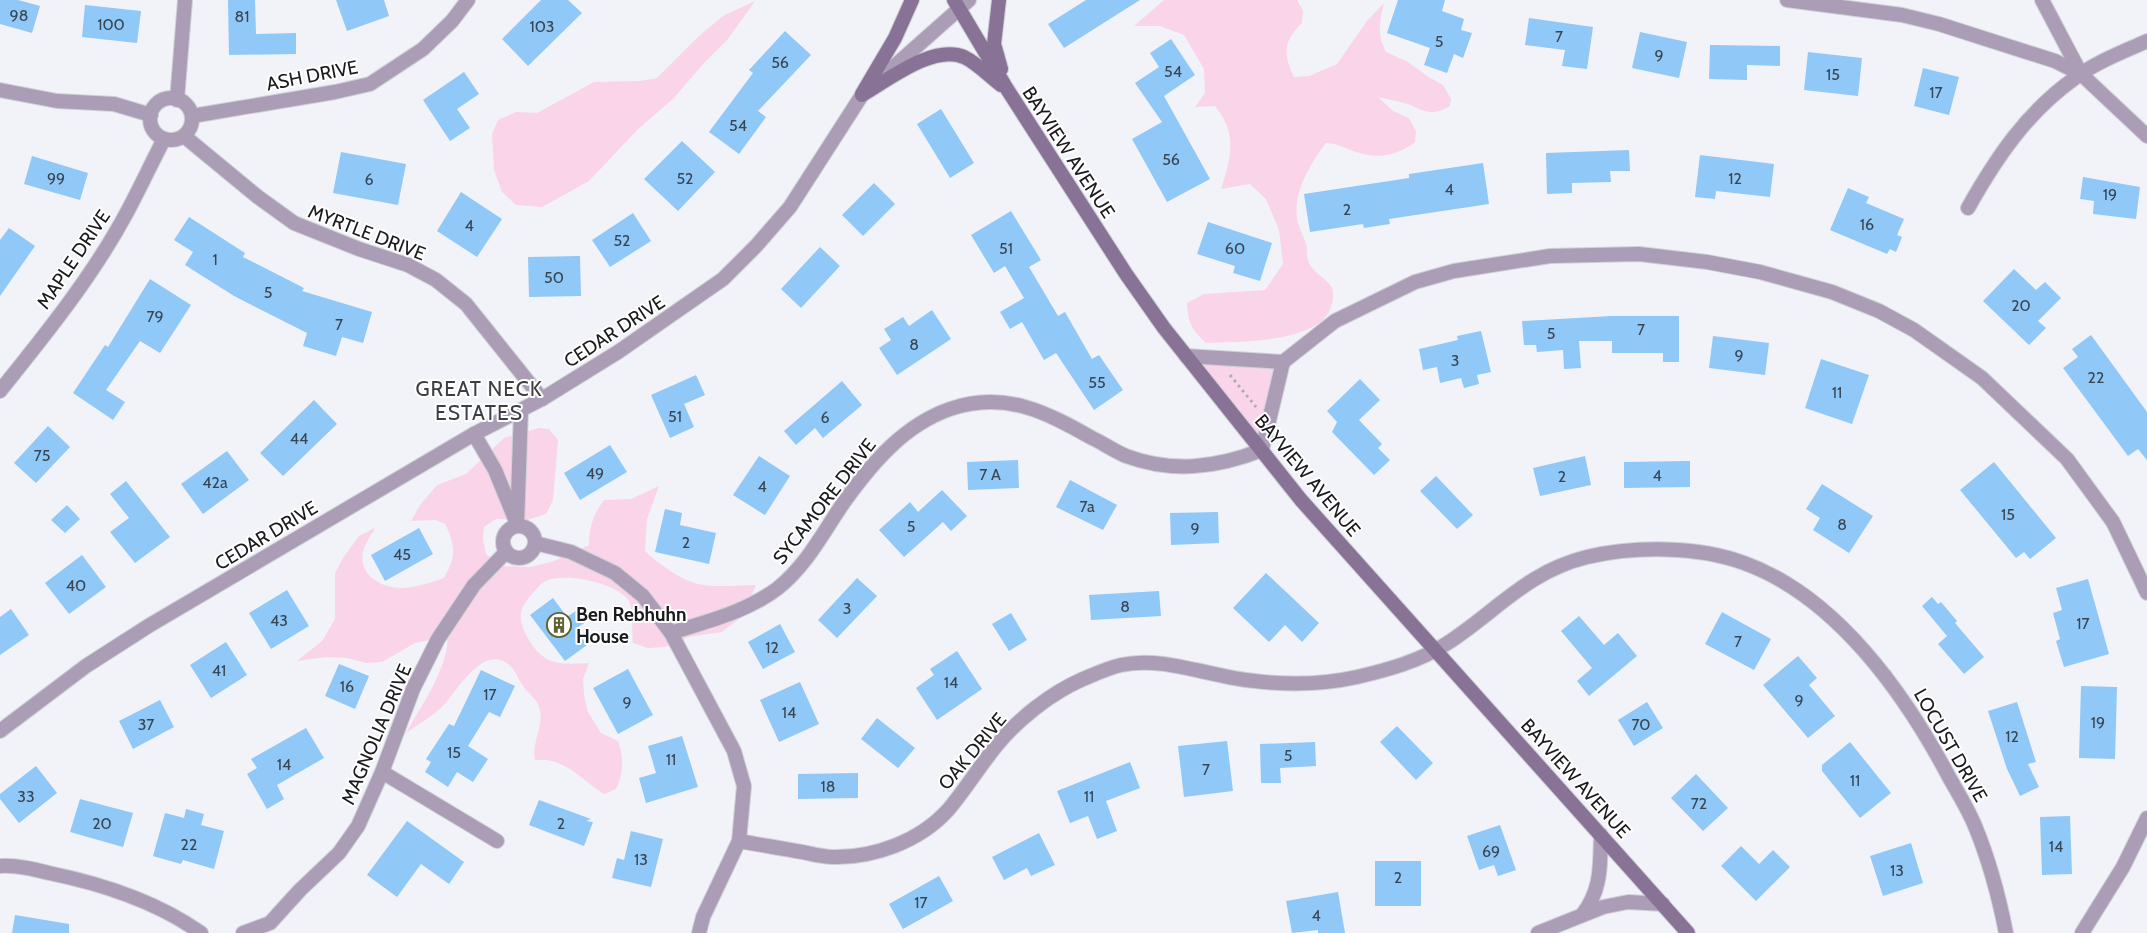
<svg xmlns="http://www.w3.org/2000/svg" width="2147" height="933" font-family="Cabin,sans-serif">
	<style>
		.green { fill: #fad4e8 }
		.building { fill: #90c8f7 }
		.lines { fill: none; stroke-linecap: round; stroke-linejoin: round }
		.minor-casing { stroke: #cfd0d6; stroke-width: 16 }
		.tertiary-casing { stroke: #cfd0d6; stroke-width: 16 }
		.secondary-casing { stroke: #cfd0d6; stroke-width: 16 }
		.path { stroke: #abacb1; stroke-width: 3; stroke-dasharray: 2.5 4; stroke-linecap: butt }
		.minor { stroke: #ab9db6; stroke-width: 14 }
		.tertiary { stroke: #ab9db6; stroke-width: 14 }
		.secondary { stroke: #887397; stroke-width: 14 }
		.labels { text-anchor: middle; stroke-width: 4; stroke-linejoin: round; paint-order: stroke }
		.number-label { font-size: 16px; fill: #384653 }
		.street-label { font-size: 19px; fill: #1a1a1c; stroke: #fff }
		.poi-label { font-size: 19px; font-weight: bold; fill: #1a1a1c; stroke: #fff; text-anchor: start }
		.quarter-label { font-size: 21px; letter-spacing: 1px; fill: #3d3e43; stroke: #fff }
	</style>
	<rect width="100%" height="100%" fill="#f2f3f9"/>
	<g class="green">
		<path d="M1164,0H1297L1303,11L1302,23C1283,41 1283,54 1294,77L1309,76L1337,64L1367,21L1384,3C1379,22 1377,34 1386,52L1408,62L1427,76L1443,85L1451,99L1450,106C1428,119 1423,108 1401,102C1394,100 1385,99 1378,97L1393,111L1409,118L1416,131L1415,142C1397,156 1378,159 1356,152C1344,148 1340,144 1326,143C1310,164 1291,195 1298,223C1300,230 1304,237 1306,244C1308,250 1306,258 1309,263C1313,273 1328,279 1332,288C1334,294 1333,301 1331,307C1320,343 1238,342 1206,343C1192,330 1188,323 1187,303L1204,294L1265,290L1283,264L1279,230L1266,199L1250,184L1221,189C1231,158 1238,134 1215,106L1195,107L1205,93L1204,69L1184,35L1160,26H1134Z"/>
		<polygon points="755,1 728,39 704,63 673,99 638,129 589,181 542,207 516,205 502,192 494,170 492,134 498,120 516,112 537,113 594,82 640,81 657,78 699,36 723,16"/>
		<polygon points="1193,359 1279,365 1260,442"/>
		<path d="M539,428L549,429L558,440L553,500L546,514L527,520L496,519L484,527L483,540L486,554L502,566L531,567L554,561L589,545C589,527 593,515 604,500L631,499L659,486L647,519L645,551C659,564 679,579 698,584C716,588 737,585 756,585L744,615L722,632L688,637L665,647L648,648L633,643C632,633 633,608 629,601C618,583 562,571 544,582C540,584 536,590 533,593C517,610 518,621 529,640C545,667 562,664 589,663L583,679L584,695L588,712L601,733L618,741C624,759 624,772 616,789L604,794C587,784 571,765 551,761C546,759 540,760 535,760C531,743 545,725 539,707C536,697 526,692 521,683C517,677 515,669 508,664C481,644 456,694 441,708C431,717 417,725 406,733C423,703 447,670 448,636L415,643L382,662L366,663L347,658L326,657L297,661L322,641L335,619V573L343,558L359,536L375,528C371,535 365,544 363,552C361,561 364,571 371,577C393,596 420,586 444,578C456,557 456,546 445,524L435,520L411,521L420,505L437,485L466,474L504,438Z"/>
	</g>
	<g class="building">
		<polygon points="0,0 18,0 40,6 32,33 0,24"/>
		<polygon points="228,0 255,0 256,34 296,33 296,54 229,55"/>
		<polygon points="336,0 384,0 389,16 347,31"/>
		<polygon points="541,0 568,0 582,13 528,66 502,39"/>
		<polygon points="1086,0 1140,0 1064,48 1048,24"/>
		<polygon points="1398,0 1445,0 1442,11 1464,19 1461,30 1472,33 1463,58 1454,54 1447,73 1424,65 1430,48 1387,33"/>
		<polygon points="85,5 141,11 137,43 82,37"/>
		<polygon points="1529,18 1593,27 1587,69 1562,66 1565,50 1525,45"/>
		<polygon points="785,31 811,55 758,111 766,117 739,154 709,132 753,73 749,70"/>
		<polygon points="1640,32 1687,42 1679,78 1632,68"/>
		<polygon points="1171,39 1195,75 1164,96 1210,179 1167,202 1132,139 1162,122 1135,83 1159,67 1150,53"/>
		<polygon points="1710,45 1780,46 1780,66 1747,65 1747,80 1709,79"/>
		<polygon points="1808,52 1862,58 1858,96 1804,90"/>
		<polygon points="1923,68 1959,77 1949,115 1914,106"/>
		<polygon points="464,72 479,94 457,109 470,128 450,141 423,100"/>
		<polygon points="941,109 974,163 950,178 917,124"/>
		<polygon points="682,141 715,172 678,211 644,179"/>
		<polygon points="1629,150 1630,171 1610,171 1611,182 1572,183 1572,193 1547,194 1546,153"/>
		<polygon points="341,152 406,164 398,205 333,193"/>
		<polygon points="1700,155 1774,164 1770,197 1716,191 1715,199 1695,197"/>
		<polygon points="32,156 88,173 80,200 24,184"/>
		<polygon points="1483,163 1489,204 1389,219 1390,224 1364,228 1363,224 1310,232 1304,194 1409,178 1409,174"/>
		<polygon points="2083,177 2140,187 2136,219 2093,214 2094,201 2080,199"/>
		<polygon points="874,183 895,204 863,236 842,215"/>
		<polygon points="1848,188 1869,197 1866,203 1904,219 1897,235 1902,237 1896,252 1890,249 1887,254 1830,230"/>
		<polygon points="461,192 502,219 477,257 437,231"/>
		<polygon points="1011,211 1041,260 1029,267 1058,316 1065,312 1092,359 1099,355 1123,390 1094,410 1056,353 1044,360 1022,322 1010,329 1000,312 1024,298 1005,266 994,273 971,235"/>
		<polygon points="633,213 651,241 610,267 592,240"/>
		<polygon points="189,217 245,253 243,257 304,288 302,291 372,312 363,343 342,337 336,356 303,346 307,333 234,296 185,265 193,252 174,240"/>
		<polygon points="1208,222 1272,243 1260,281 1233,273 1235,266 1197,254"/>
		<polygon points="9,228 35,246 0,296 0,240"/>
		<polygon points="820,247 840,266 801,308 781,289"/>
		<polygon points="580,256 581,296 529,297 528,257"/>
		<polygon points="2014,269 2036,290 2045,282 2061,298 2038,321 2046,328 2029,345 1983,301"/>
		<polygon points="150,279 191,305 160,353 140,341 106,390 125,402 113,420 73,393 105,345 108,347"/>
		<polygon points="932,310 951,339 897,375 879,348 891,340 884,329 903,317 909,326"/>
		<polygon points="1611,316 1679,316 1679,362 1663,362 1663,353 1612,353 1612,341 1579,341 1581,368 1564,369 1563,350 1537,352 1536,345 1524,345 1522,321"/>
		<polygon points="1481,331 1491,372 1477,375 1479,384 1464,388 1461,378 1440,383 1437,367 1423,370 1419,349 1458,340 1457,336"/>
		<polygon points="2091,335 2147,412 2147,460 2138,449 2128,456 2063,368 2078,357 2072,349"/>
		<polygon points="1713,336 1769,343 1765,375 1709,368"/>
		<polygon points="1821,359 1869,375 1852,424 1805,408"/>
		<polygon points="696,375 705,395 684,404 694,427 670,438 651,395"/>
		<polygon points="1360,379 1380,400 1359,420 1382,444 1378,448 1390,460 1374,475 1332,432 1337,422 1327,411"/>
		<polygon points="842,381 862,405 823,438 815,428 796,445 784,431"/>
		<polygon points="314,400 337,424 283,476 260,453"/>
		<polygon points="48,426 70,447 36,483 14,463"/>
		<polygon points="610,445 627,472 580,500 564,473"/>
		<polygon points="227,451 249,480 203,514 181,484"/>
		<polygon points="759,456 790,476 765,515 733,495"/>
		<polygon points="1585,456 1591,485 1540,496 1533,468"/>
		<polygon points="1018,460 1019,488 968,490 967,462"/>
		<polygon points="1690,461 1690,487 1624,488 1624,462"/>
		<polygon points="1994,462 2056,538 2030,559 2024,552 2016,558 1960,490"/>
		<polygon points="1436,476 1473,515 1457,529 1420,491"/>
		<polygon points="1070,480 1117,505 1103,530 1056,507"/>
		<polygon points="126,481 170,537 135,563 110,532 129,518 110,494"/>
		<polygon points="1822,484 1873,516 1849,553 1813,530 1820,518 1806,509"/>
		<polygon points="942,490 967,516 951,531 943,522 904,557 879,530 910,502 918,512"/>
		<polygon points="67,505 80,519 65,533 51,520"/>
		<polygon points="665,509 682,513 680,525 716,533 709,564 655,552"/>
		<polygon points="1218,512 1219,543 1171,545 1170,513"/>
		<polygon points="419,528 433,554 385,581 371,555"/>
		<polygon points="82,555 106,587 69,614 45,583"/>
		<polygon points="1266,573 1319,623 1302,642 1285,625 1269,642 1233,608"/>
		<polygon points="857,578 877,596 837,638 818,620"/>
		<polygon points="2088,579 2109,654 2064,667 2056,641 2060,639 2053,613 2062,610 2056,588"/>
		<polygon points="287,590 309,626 271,649 249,613"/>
		<polygon points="1159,591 1161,616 1091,620 1089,595"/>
		<polygon points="1932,597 1938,604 1941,602 1957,621 1955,623 1984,657 1964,674 1938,644 1947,636 1922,606"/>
		<polygon points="553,598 567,617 577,610 586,622 575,629 587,645 565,661 530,615"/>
		<polygon points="11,609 29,635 0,655 0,617"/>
		<polygon points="1722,612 1771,639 1754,670 1705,644"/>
		<polygon points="1011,613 1027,640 1009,651 992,624"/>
		<polygon points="1579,616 1604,645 1618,633 1637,656 1589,696 1577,681 1592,668 1561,631"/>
		<polygon points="780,624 795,652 763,669 748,642"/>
		<polygon points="226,642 247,675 211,698 190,665"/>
		<polygon points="957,651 982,689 937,720 916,688 934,675 930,669"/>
		<polygon points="1798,656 1817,678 1809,685 1835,716 1808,738 1763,685"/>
		<polygon points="339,664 369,676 355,709 325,696"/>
		<polygon points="628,669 653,715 618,734 593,688"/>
		<polygon points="481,670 515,686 500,717 489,712 468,746 488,759 473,782 457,772 448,787 425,772 431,762 426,759 449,724 454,726"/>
		<polygon points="800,682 819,724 779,742 760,700"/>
		<polygon points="2081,686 2117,687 2115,759 2079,758"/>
		<polygon points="160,700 174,727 133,749 119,721"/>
		<polygon points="1647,702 1663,728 1634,746 1618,720"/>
		<polygon points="2017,702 2036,762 2028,764 2039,787 2020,796 2007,769 1988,711"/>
		<polygon points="877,718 915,748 898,768 861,739"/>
		<polygon points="1397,726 1433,763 1416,780 1380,742"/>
		<polygon points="306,728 324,758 277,785 284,799 267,809 247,774 257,768 251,759"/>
		<polygon points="682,736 698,787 646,803 639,778 656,773 648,746"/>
		<polygon points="1227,741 1233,791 1184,797 1178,746"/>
		<polygon points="1315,742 1316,766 1280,768 1281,783 1261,783 1260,744"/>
		<polygon points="1850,742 1891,793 1860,818 1822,771 1822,765"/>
		<polygon points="1130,762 1140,788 1106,801 1117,831 1097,839 1088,816 1070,823 1057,791"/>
		<polygon points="36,766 57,793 19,823 0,799 0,794"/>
		<polygon points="858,773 858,798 798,799 798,774"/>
		<polygon points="1696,774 1728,808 1703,831 1671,798"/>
		<polygon points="80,799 133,813 123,847 70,832"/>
		<polygon points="539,800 591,819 586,821 593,822 584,846 529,825"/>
		<polygon points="186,809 204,814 201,825 224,831 214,869 183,860 181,864 153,856 165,813 184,818"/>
		<polygon points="2070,816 2072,874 2042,875 2040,817"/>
		<polygon points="407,821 464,862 449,884 421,864 397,897 367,875"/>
		<polygon points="1500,825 1516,870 1498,876 1494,865 1479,870 1467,836"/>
		<polygon points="631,831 663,839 651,887 612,878 617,858 624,860"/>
		<polygon points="1039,833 1055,865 1031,876 1027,868 1004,880 992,857"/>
		<polygon points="1911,843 1923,883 1883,896 1870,856"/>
		<polygon points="1741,846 1759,864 1773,850 1790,867 1756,901 1721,866"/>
		<rect x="1375" y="861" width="46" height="45"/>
		<polygon points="939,876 953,901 903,929 889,904"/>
		<polygon points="1338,892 1345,933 1318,933 1318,930 1292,933 1286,901"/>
		<polygon points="15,915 69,924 69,933 12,933"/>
	</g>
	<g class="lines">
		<defs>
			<g id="minor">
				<polyline points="1787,0 1902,15 1939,24 2055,61 2081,74"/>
				<polyline points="2042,0 2081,74 2147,136"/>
				<polyline points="0,90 57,101 114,104 151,115"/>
				<polyline points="192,116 335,92 370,84 423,49 452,21 468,0"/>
				<polyline points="184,136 258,197 294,223 359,249 408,265 436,280 466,304 542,399"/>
				<path d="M1968,208C1996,158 2027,112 2075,78C2096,62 2123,52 2147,41"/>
				<polyline points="1186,356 1283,362"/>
				<polyline points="474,434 495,470 515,519"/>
				<circle cx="519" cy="542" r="16"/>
				<polyline points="517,526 521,410"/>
				<polyline points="535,543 571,552 615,573 643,596 671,633 734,751 744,786 739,841 703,917 699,933"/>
				<path d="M671,633C707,621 747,612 778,588C807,565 824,531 844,502C872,463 904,425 950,409C1004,390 1046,412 1092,438C1103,443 1114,451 1126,456C1172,473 1216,468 1262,450L1283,362L1335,321L1415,282L1454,271L1550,256L1639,254L1707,262L1760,272L1832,292L1879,311L1914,330L1982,378L2067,459L2113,522L2147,593"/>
				<polyline points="382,772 497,841"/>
				<path d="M739,841C760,845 781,848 802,852C812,854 823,857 833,857C874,858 920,841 948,810C965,790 979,767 996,746C1018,719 1051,693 1083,679C1095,674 1108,668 1121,665C1161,656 1206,675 1246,680C1283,685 1321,685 1357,677C1387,670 1420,661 1446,644C1496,612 1526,572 1587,557C1635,546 1698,546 1744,563C1836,596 1905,694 1949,777C1958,793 1968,809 1975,826C1989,860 1999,897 2006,933"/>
				<path d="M0,866C17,865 33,869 49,873C103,884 156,901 201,933"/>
				<path d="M1582,915C1602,890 1600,865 1601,835"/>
				<polyline points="243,933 270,923 300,890 339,853 358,826 382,772 413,689 438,639 474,585 506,552"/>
				<polyline points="1538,933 1603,907 1628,902 1663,904"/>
				<polyline points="2082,933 2123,867 2147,818"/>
			</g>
			<g id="tertiary">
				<circle cx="171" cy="119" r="21"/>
				<polyline points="177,100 185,0"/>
				<path d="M0,391C45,335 92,277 126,214C139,190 151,164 164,139"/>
				<polyline points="0,731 86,666 150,625 474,434 542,399 618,352 723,279 756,246 790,207 862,95 969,0"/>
			</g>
			<g id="secondary">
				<polyline points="954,0 1007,89 1126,274 1164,328 1301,500 1688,933"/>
				<polyline points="999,0 994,44 1001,69"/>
				<polyline points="862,94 895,38 912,0"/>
				<path d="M862,95C888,80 933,44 964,57C977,63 990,77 1001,85"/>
			</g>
		</defs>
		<use href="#minor" class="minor-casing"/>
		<use href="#tertiary" class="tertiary-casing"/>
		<use href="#secondary" class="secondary-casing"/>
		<polyline class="path" points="1230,375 1256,407"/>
		<use href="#minor" class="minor"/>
		<use href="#tertiary" class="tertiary"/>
		<use href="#secondary" class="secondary"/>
	</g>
	<defs>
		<symbol id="building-ring" viewBox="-11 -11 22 22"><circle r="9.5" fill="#fff" stroke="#60622f" stroke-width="1.5"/><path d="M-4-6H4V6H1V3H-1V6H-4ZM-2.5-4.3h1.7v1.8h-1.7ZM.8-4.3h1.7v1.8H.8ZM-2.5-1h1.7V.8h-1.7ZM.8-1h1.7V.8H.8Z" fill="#60622f"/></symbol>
	</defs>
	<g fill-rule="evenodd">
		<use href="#building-ring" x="545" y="611" width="28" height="28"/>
	</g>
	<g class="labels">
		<g class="number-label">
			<text x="19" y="21">98</text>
			<text x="242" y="22">81</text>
			<text x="111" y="30">100</text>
			<text x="542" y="32">103</text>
			<text x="1559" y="42">7</text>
			<text x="1439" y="47">5</text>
			<text x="1659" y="61">9</text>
			<text x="780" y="68">56</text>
			<text x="1173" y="77">54</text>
			<text x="1833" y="80">15</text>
			<text x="1936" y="98">17</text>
			<text x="738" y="131">54</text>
			<text x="1171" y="165">56</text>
			<text x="56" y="184">99</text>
			<text x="685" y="184">52</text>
			<text x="1735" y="184">12</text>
			<text x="369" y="185">6</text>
			<text x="1449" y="195">4</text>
			<text x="2110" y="200">19</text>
			<text x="1347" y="215">2</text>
			<text x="1867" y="230">16</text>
			<text x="469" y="231">4</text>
			<text x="622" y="246">52</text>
			<text x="1006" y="254">51</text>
			<text x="1235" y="254">60</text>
			<text x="215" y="265">1</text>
			<text x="554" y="283">50</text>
			<text x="268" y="298">5</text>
			<text x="2021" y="311">20</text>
			<text x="155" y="322">79</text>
			<text x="339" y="330">7</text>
			<text x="1641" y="335">7</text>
			<text x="1551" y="339">5</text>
			<text x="914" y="350">8</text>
			<text x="1739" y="361">9</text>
			<text x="1455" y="366">3</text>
			<text x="2096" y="383">22</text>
			<text x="1097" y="388">55</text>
			<text x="1837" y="398">11</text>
			<text x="675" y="422">51</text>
			<text x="825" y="423">6</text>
			<text x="299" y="444">44</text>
			<text x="42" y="461">75</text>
			<text x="595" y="479">49</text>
			<text x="990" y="480">7 A</text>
			<text x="1657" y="481">4</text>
			<text x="1562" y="482">2</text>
			<text x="215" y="488">42a</text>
			<text x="762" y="492">4</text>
			<text x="1087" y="512">7a</text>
			<text x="2008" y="520">15</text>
			<text x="1842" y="530">8</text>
			<text x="911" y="532">5</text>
			<text x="1195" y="534">9</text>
			<text x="686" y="548">2</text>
			<text x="402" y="560">45</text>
			<text x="76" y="591">40</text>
			<text x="1125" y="612">8</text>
			<text x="847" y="614">3</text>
			<text x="279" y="626">43</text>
			<text x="2083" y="629">17</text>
			<text x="1738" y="647">7</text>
			<text x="772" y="653">12</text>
			<text x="219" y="676">41</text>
			<text x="951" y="688">14</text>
			<text x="347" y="692">16</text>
			<text x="490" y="700">17</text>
			<text x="1799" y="706">9</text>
			<text x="627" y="708">9</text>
			<text x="789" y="718">14</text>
			<text x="2098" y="728">19</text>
			<text x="146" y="730">37</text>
			<text x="1641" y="730">70</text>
			<text x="2012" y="742">12</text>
			<text x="454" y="758">15</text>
			<text x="1288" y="761">5</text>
			<text x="671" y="765">11</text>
			<text x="284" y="770">14</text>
			<text x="1206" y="775">7</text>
			<text x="1855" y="786">11</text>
			<text x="828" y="792">18</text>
			<text x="26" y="802">33</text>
			<text x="1089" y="802">11</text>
			<text x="1699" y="809">72</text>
			<text x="102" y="829">20</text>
			<text x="561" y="829">2</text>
			<text x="189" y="850">22</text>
			<text x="2056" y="852">14</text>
			<text x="1491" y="857">69</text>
			<text x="641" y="865">13</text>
			<text x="1897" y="876">13</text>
			<text x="1398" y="883">2</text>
			<text x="921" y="908">17</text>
			<text x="1316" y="921">4</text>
		</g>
		<g class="street-label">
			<text transform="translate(312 75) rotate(-11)" y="7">ASH DRIVE</text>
			<text transform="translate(1069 152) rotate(57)" y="7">BAYVIEW AVENUE</text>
			<text transform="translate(367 232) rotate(21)" y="7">MYRTLE DRIVE</text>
			<text transform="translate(73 259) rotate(-56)" y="7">MAPLE DRIVE</text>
			<text transform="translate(614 331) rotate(-33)" y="7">CEDAR DRIVE</text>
			<text transform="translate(1308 475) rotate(50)" y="7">BAYVIEW AVENUE</text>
			<text transform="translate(824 501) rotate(-52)" y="7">SYCAMORE DRIVE</text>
			<text transform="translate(266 535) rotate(-31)" y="7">CEDAR DRIVE</text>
			<text transform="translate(376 734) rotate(-67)" y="7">MAGNOLIA DRIVE</text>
			<text transform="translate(1951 745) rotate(60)" y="7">LOCUST DRIVE</text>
			<text transform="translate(972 751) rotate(-50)" y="7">OAK DRIVE</text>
			<text transform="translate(1576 778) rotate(48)" y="7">BAYVIEW AVENUE</text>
		</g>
		<g class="poi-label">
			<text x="576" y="621">Ben Rebhuhn<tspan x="576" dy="22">House</tspan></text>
		</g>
		<g class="quarter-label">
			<text x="479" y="396">GREAT NECK<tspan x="479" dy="24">ESTATES</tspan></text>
		</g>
	</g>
</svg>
